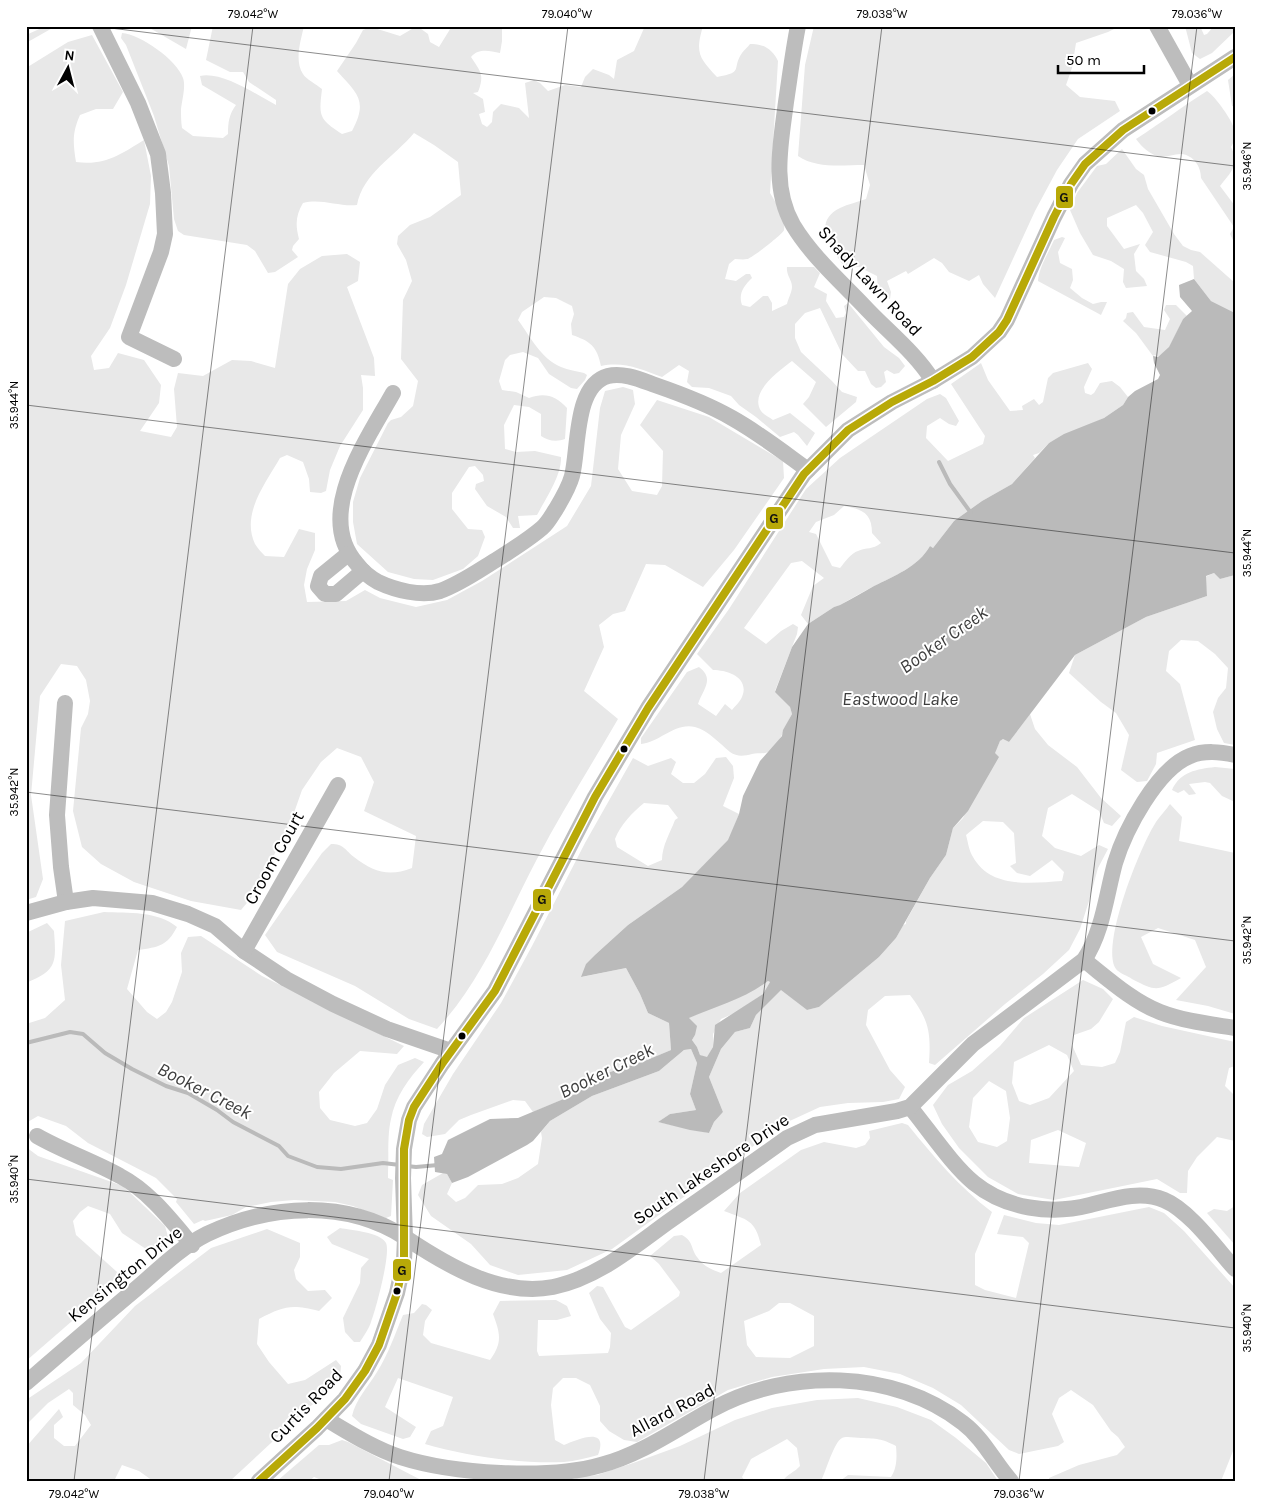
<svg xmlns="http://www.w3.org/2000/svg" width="1261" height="1507" font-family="Karla,sans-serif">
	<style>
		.green { fill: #e8e8e8; fill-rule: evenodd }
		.water { fill: #bababa; fill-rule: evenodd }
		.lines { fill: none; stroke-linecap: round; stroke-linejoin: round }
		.stream { stroke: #bababa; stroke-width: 4 }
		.minor { stroke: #bdbdbd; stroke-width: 16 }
		.bus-1-casing { stroke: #fff; stroke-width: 11 }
		.bus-1 { stroke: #b8a908; stroke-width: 8 }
		.ticks { fill: none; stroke: #000; stroke-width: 1; stroke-opacity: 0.45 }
		.bus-dot { fill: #000; stroke: #fff; stroke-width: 2 }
		.labels { text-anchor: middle; stroke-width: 4; stroke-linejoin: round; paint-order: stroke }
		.street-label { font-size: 18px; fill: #000; stroke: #fff }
		.water-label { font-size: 19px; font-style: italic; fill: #3e3e3e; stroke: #fff }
		.line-badge { stroke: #fff; stroke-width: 2 }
		.pale-badge-label { font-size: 14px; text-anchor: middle; font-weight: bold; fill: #111 }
		.neatline { fill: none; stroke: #000; stroke-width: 2 }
		.ticks-label { font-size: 12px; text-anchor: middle; fill: #000 }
	</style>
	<rect width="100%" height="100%" fill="#fff"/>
	<g class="green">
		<polygon points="46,26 56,26 26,43 26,35"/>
		<polygon points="147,26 192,26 186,49 148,27"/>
		<path d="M213,26H304C301,40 294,60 303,74C306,79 316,84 322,89C319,115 318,119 342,134L352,131C368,101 358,94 337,71L356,43L363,30L371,27L400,36L417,26L428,34L430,42L439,47L452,26H502V41L500,53C489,51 479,48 471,57C480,71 485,74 478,92L473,93L483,99L485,112L479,114L482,124L487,127L492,122L493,112L501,104L519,108L529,118L525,83L534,80L540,83L548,91L565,85L581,87L585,77L593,69L609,75L614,79L617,60L634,51L645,26H703C695,53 699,58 717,77C745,72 731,69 742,53C744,50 748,47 750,44C763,43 773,50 778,61L770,193C776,203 786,217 784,230C784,233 751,259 747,259C743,260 739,259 735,259L729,264L725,279L736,281L746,274H750L752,278C744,286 738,293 742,305L750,307L763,296H768L772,303V311L787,304C788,299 792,292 792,287C792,280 786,275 787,267H814L820,273L814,287L827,294L826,301L836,318L844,317L846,313L844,306L848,303L884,347L899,358L905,366L899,373L894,374L887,370L884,372L886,382L881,387L876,388L871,384L865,371H858L842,354L820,308L805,313L795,324V338L801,352L832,381L842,392L857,397L856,402L826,427L803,404L809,397L816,382L792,361C779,371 749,392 761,411C763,414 769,417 773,420L790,413L815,433L807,446L798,435L794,432L780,437L756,417L739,405L731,396L709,388L692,387L687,382L689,371L679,365L662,377C641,369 623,361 601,366C597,346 590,341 572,335L571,324L574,314L572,306L556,298L544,297L522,312L518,320C530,336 541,359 561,367C568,370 577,371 584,373L587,375L585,380L577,389L571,388L549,374L538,358L523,352L510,355L505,360L499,381L502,390L516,392L529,398C545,392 556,396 567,408L565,439C557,442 548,441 541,436V414L529,407L514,405L504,425L505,449L516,452L535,451L561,457C562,475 545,500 537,515L518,516L520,528H513L506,517L487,506L475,489L476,484L484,481L483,475L475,466L469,467L452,493V509L468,529L482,530L485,537L478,556L463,569L433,580L414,579L388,572L357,544L353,522V502L360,478L388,423L391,420L401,417L413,406L418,381L401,359L403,300L412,281L406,260L397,244L398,236L410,225L430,217L461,195L458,162L434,145L414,133C394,157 363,173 357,205C339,207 321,198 303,203C296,215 295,224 299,239L293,246L292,250L298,257L275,272L268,273L255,251L247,245L184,235L178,231L174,219L169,166L154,116L126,45L121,38L122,33C140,34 177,60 183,78C186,86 182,100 181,109C181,115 181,122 182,128L193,136L223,138L228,134C228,123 229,114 236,105L202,85L200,76C222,71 257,95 276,105V100L249,82L243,72H230L206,60Z"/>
		<path d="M814,26H1120L1108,32L1076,43L1072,68L1066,85L1080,97L1115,101L1120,111L1078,139L1057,170L1035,211L995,298L983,284L979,275L969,281L949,272L942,263L934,258L908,274L906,271L887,281L891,292L890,299L878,292L877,276L859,267L845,268C833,250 810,223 840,208C848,204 858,202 866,199L870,185L864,165C843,165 817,169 798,156L805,65Z"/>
		<polygon points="1185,26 1200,26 1204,35 1207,34 1214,26 1235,26 1235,31 1212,53 1200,59 1192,53"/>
		<path d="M92,35L123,92L113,109H96L80,115C72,133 73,143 76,162C105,166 121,154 144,140L151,176L150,204L126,285L110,328L91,356L94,370L109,368L118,353L144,360L161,385L159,403L140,431L171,437L177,427L174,389L178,373L203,376L232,360L251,361L275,368L288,284L300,269L322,256L347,254L360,262L358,281L347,287L374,358L375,376L361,375L363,388V410L340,446L330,470L326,491L321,493L310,492L309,479L303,462L287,455L280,458C265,484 241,514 255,544C258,549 262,553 265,556L284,557L299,529L315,533V550L307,569L304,585L307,602L346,601L365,590L380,598L416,607L447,600L482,581L567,526L591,486L600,408L605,391L623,387L633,390L635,404L621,435L618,469L632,491L657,495L662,486L663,451L640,425L657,400L709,417L783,461L784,478L734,550L703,587L665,565L646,564L625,611L613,614L599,625L604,647L584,691L618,719C591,766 562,811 537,859C507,916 482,981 437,1029L409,1019L355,986L277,952L265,935L322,853L331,844C344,844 345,850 354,857C373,872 389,877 412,868L416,836L364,811L374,782L361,757L337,748L321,762L302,790L289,827L251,898L241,910L191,901L134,882L101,864L82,847L73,811L81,728L88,714L90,701L86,680L77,666L61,664L40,696L31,795L43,879L36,897L26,900V68L68,42Z"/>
		<polygon points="1235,74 1235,107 1232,106 1228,80"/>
		<path d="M1207,91C1215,96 1234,122 1235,132C1235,138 1234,142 1231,147C1240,165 1231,172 1220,186L1235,206V244L1230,234L1234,227L1201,178C1201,167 1194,155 1181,154C1174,154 1168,157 1161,157C1150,155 1142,147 1136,139C1161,123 1183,106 1207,91Z"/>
		<polygon points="1122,149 1136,169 1144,175 1148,189 1174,234 1183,246 1191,250 1200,252 1235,283 1235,313 1211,301 1194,279 1193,266 1186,262 1150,252 1145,245 1153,232 1143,213 1136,205 1107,218 1107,226 1124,249 1140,244 1134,254 1136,271 1144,279 1147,286 1126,288 1123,282 1124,269 1111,261 1093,255 1080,233 1070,210 1077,193 1097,166 1106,164"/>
		<path d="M1062,237L1065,238L1058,252L1060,263L1072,269L1073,280L1070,288L1082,298L1093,304L1101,302H1107L1101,315L1038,281C1039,267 1048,254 1054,240Z"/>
		<polygon points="1166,305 1176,305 1187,316 1183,319 1169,348 1158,357 1155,355 1153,356 1136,333 1123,321 1126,318 1127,313 1133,312 1144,327 1165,330 1170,319 1164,310"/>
		<path d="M981,363L988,380L1010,411L1023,410L1022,406L1034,399L1039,405L1043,402L1048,378L1053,373L1088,363L1092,369L1084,387L1085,393L1091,395L1094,393L1100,383L1112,381L1120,387L1128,397L1123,405L1104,418L1049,443L1039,453L1033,455L1035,458L1012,484L982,501L954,521L933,548L930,546C918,567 894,576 874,586C862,592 851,599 840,605L834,607L808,624L801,615L813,586L824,578L802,561L791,563L744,628L766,644L781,631L793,624L798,627L797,634L775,691L790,707L792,714C785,726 781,744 768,752C764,754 757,753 752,754C744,756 737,757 730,752C719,743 709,731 695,727C675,722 660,742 641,744V738L687,672L699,667C715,679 703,689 698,704L716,716L725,704L732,710C735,706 740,702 742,697C750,678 728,670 713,670L697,654L729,609L806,489L840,458L927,399L940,394L946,398L959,421L956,426L949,424L940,418L927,426L926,438L948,461L983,444L985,436L951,384ZM844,506C863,509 872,514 872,533L881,543C872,550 867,547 858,551C851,553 845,562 840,568L832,566L816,534L809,532L816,522L834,515Z"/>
		<polygon points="1214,573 1220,579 1235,575 1235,745 1224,743 1217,729 1213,712 1218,698 1226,688 1228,668 1215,654 1198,641 1181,640 1169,651 1166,671 1180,684 1195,740 1157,753 1156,764 1147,781 1137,782 1121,770 1129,735 1116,713 1101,702 1069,673 1075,655 1146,617 1207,596 1205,577"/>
		<path d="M1030,714L1035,729L1048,745L1077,767L1101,798L1121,816L1112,826L1104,823L1099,811L1072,794L1048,808L1042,836L1055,848L1081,856L1099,845L1108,849L1098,868L1089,901L1080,929L1069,950L1043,974L1005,1004L935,1065L929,1063C931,1032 929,1020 910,995L885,996L868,1010L866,1025L890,1070L905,1087L899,1099L883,1102L848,1103L820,1107L781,1125L735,1160L612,1249L567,1270L518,1275L490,1265L471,1244L431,1216L418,1195L422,1185L443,1173L447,1174L452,1183L447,1194L456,1202L465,1198L478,1185L502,1184L518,1178L538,1164L542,1138L541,1132L550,1121L592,1096L659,1071L684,1050L691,1049L697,1063L690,1094L696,1110L670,1114L658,1122L709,1133L714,1122L723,1112L709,1077L721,1049L735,1032L750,1028L756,1015L781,989L807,1010L819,1007L879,957L896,938L903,925L906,924V921L930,878L946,855L953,828L963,818L1000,741L1003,739L1009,742ZM983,821L1003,822L1014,833L1016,863L1010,866L1017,873L1030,876L1052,860L1064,872L1062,881C1031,883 991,889 973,857C969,851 968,842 966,835Z"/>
		<path d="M726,757L733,766L734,778L723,806L739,814L729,840L682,887L628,925L596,954L582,977L626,968L640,994L648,1013L669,1023L671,1050L647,1060L607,1073L573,1095L533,1112L525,1101L513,1100L471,1115L459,1120L445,1134L427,1137L422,1134L424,1124L453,1074L501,1003L532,946L585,843L633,758L648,766L671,758L676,762L671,774L683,783H694L705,774L716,758ZM644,803L668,805L678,818L675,820C670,833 662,846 662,860L648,866L617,847L615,839C621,824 632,813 644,803Z"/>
		<path d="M1215,767L1235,769V802L1222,796L1210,783L1205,782L1189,784L1196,794L1189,795L1184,790L1178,793L1172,790C1180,772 1197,769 1215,767Z"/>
		<path d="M1170,804L1182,817L1179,841L1235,853V1014L1208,1006L1176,1000L1206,967L1195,940L1158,928L1141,937L1153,964L1181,978C1157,991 1157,992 1132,979C1128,976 1119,973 1116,969C1100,945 1141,845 1156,822C1160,816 1166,810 1170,804Z"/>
		<path d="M104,912C128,913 158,911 177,927C167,946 159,947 138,950L127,989L147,1012L157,1019L166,1012L172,1002L182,972L181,953L188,937L201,936L262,976L404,1046L397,1054L360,1051L334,1073L319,1092L320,1108L330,1120L355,1126L367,1123L377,1109L385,1085L398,1065L415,1058L424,1062C409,1078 395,1097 391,1119C387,1136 389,1156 388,1173V1178L393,1180L391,1216L386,1218L381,1217L353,1206L335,1202L294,1200L271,1202L246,1207L232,1215L205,1221L203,1220L194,1224L176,1202L177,1199L156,1178L88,1143L66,1126L38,1116L26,1123V1024L45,1018L65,1000L61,965L65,921Z"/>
		<path d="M47,923L54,931C56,962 58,970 26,983V933Z"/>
		<path d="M1083,980L1103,989L1113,999L1099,1022L1091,1029L1074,1035L1072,1045L1081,1065L1102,1067L1115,1063L1120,1052L1126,1022L1134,1017L1162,1026L1235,1042V1066L1229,1068L1225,1086L1233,1094L1235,1100V1141L1217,1137L1197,1157L1188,1171L1187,1193H1180L1157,1179L1054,1200L1018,1194L988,1177L959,1148L942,1124L933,1105L948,1085L972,1071L1000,1046L1024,1018ZM1049,1045L1067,1055L1074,1071L1049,1098L1030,1105L1019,1101L1012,1083L1014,1062ZM989,1081L1006,1091L1010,1118L1007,1141L997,1147L978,1142L969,1127L973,1098ZM1058,1130L1086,1143L1079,1167L1029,1163L1031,1140Z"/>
		<polygon points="768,981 770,982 763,994 735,1013 721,1019 713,1034 713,1047 707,1058 700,1055 697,1047 692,1040 695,1035 688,1018 761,986"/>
		<path d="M902,1123L908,1125C934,1157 959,1187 992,1212L975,1254V1285L985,1290L1016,1298L1029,1243L1023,1237L997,1234L1004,1215L1036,1223L1059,1225L1149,1207L1164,1213L1184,1231L1235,1288V1446L1221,1481H1049V1478L1079,1465L1117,1455L1125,1447L1118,1437L1111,1431L1093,1405L1071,1390L1059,1398L1052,1414L1064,1442L1058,1446L1019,1454L1009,1450L961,1405L933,1388L900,1374L864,1367L824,1369L772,1377L728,1390L637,1442L624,1440L609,1431L600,1421V1406L590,1385L576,1378H563L553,1388L551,1405L555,1440L564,1445C579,1439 609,1426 598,1455C587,1458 575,1461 564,1462C520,1464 466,1456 425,1444L431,1431L443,1426L453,1397L398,1378L385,1407L416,1427L410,1437L403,1439L361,1424L352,1416C356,1399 368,1387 377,1372C388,1355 395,1334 403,1315L414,1313L422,1304L426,1305L432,1310L425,1321L423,1335L431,1343L490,1360C503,1342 500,1333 493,1314L500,1301L556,1300L567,1306L571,1316L557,1320H538L537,1351L539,1356L608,1353L610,1347L611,1333L600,1319L589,1293L597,1286L603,1287L625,1327L631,1330L679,1296L680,1292L659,1264L650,1256L674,1236L682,1235C694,1242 690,1247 697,1257C703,1266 712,1270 721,1273L761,1245C755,1219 747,1220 724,1211L740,1193L801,1150L824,1142L856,1148L865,1145L870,1138L869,1131ZM779,1303H790L814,1316V1346L790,1358L756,1357L747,1345L744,1321L769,1311Z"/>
		<polygon points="26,1147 38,1156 123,1186 165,1226 169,1240 161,1248 146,1249 122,1233 110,1214 88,1206 80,1212 73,1221 76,1235 117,1272 110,1288 26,1361"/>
		<polygon points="1235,1206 1235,1245 1207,1213 1214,1209 1227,1211"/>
		<path d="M340,1228C351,1230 380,1232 386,1243C391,1253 376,1309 371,1322C369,1329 364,1335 360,1342H354L345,1332L343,1318L360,1283L361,1268L369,1259L332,1244L327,1237Z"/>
		<path d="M267,1229L300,1243V1257L294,1270L296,1279L308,1291L325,1290L332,1298L319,1311C291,1304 284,1306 259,1319L257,1344L269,1362L288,1384L305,1380L336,1360L341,1366L340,1379L230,1481H153L139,1471L122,1465L114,1481H26V1447L59,1409L63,1417L54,1425V1438L64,1446H75L91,1425L85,1415L73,1405V1393L69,1389L48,1403L26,1425V1400L81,1363L135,1306L211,1248Z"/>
		<path d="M858,1398L897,1407L931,1420L956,1438L986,1463L998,1481H840L848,1475L891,1477C897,1468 897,1457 896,1446C881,1438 877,1439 861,1438C856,1438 846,1436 842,1438C834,1442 826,1471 821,1481H783C787,1474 795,1472 800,1466L797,1448L787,1439L751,1459L742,1477L745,1481H570L578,1477L597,1475L636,1462L680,1446L735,1420L772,1408L817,1400Z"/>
		<polygon points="342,1440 348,1442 423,1481 324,1481 314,1477 309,1481 277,1481 319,1445 329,1445"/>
	</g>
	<path class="water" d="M1194,279L1211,301L1235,313V575L1220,579L1214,573L1206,576L1207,596L1146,617L1075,655L1009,742L1003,739L1000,741L995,753L999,757L968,811L953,828L946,855L930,878L896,938L879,957L819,1007L807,1010L781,990L756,1015L750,1028L735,1032L721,1049L709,1077L723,1112L714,1122L709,1133L690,1130L658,1122L670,1114L696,1110L690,1094L697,1063L691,1049L684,1050L659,1071L592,1096L550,1121L533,1141L527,1145L468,1177L452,1183L447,1174L435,1172L434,1157L442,1154L448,1140L490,1119L518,1118L573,1095L607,1073L647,1060L671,1050L669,1023L648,1013L640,994L626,968L581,977L586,964L596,954L628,925L682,887L728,840L739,814L743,796L760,761L782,736L783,730L792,714L790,707L775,692L792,647L808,624L834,607L840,605C852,599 863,592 874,586C894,576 918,567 930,546L933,548L954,521L982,501L1012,484L1049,443L1064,434L1104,418L1123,405L1128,397L1135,391L1158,379L1160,375L1154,363L1153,356L1158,357L1169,347L1183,319L1192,311L1180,297L1179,285ZM768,981L770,982L763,994L715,1025L713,1047L707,1057L700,1055L697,1047L692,1040L695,1035L697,1026L689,1018C716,1006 744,999 768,981Z"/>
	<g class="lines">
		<g class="stream">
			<polyline points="939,462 950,484 971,513"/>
			<polyline points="26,1043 70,1032 83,1034 105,1053 132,1069 166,1086 188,1093 217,1110 233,1122 279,1146 288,1156 317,1167 341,1169 383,1163 400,1165"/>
			<polyline points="407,1166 416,1167 438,1165"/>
		</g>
		<g class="minor">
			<polyline points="100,26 138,103 158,154 163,193 165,234 161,252 129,337 174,359"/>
			<path d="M798,26C793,51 790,76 786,102C781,142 771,187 793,225C811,255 839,280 863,305C886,330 915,352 933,381"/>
			<polyline points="1157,26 1190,85"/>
			<path d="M393,393C367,440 313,515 357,564C363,572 369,577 378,582C395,590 421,597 440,591C460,584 478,571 496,560C512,550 528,540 542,528C548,523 552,515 556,509C562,499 569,487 572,476C579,449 574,385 608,376C623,372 641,380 655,385C681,394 708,404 732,418C759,433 783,452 808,470"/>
			<polyline points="348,554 321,576 318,586 325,594 336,594 363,571"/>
			<polyline points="65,703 57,815 61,867 66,902"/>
			<polyline points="26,913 66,902 93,898 152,903 188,914 215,926 244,951 286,979 333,1004 387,1029 451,1051"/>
			<polyline points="244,951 338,785"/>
			<path d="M1084,960C1107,978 1132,1001 1160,1012C1183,1021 1210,1024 1235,1028"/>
			<path d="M910,1107C929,1130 952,1165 974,1183C1006,1209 1051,1215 1090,1205C1114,1199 1140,1190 1164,1200C1189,1210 1217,1249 1235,1269"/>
			<path d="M37,1136C63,1151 93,1161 120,1176C149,1191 171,1220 192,1245"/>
			<path d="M26,1383C63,1351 100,1319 137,1288C159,1269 181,1247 207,1234C270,1204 346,1199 406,1238C448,1266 500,1297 553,1287C597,1278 632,1248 668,1222C708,1194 748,1166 787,1138L815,1125L897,1111L910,1107L973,1044L1084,960C1103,931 1106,896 1115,863C1125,830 1157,769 1190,756C1205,750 1220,752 1235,755"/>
			<path d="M326,1419C350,1433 373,1448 400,1457C453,1474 548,1480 601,1465C642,1454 676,1429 713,1409C788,1368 894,1369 963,1423C984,1439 994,1462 1011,1481"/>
			<polyline points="259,1481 317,1428 345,1399 365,1371 379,1345 397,1293 404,1261 405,1238 403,1178 404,1149 409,1120 414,1107 442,1064 495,991 595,797 648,708 804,474 848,430 892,402 933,381 972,357 999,332 1007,320 1054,217 1071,184 1085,164 1123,130 1235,57"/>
		</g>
		<defs>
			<polyline id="bus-1" points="259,1481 317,1428 345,1399 365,1371 379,1345 397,1293 404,1261 404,1149 409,1120 414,1107 442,1064 495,991 595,797 648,708 804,474 848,430 892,402 933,381 972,357 999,332 1007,320 1054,217 1071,184 1085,164 1123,130 1235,57"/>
		</defs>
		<use href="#bus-1" class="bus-1-casing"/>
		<use href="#bus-1" class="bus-1"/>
	</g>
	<path class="ticks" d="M94,26L1235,166M26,405L1235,553M26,792L1235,941M26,1179L1235,1328M74,1481L253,26M389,1481L568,26M704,1481L882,26M1019,1481L1197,26"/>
	<g class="bus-dot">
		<circle cx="1152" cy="111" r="4.5"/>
		<circle cx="624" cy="749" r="4.5"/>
		<circle cx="462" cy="1036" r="4.5"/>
		<circle cx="397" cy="1291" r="4.5"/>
	</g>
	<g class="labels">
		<g class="street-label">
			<text transform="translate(870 281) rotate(47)" y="6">Shady Lawn Road</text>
			<text transform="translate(274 858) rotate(-61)" y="6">Croom Court</text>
			<text transform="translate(711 1169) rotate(-34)" y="6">South Lakeshore Drive</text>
			<text transform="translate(125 1274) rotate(-39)" y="6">Kensington Drive</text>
			<text transform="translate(306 1406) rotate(-46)" y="6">Curtis Road</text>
			<text transform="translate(672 1410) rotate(-28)" y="6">Allard Road</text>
		</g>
		<g class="water-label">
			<text transform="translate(943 639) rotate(-35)" y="7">Booker Creek</text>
			<text x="900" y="705">Eastwood Lake</text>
			<text transform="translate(606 1070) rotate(-26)" y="7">Booker Creek</text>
			<text transform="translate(205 1090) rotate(27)" y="7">Booker Creek</text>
		</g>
	</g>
	<g class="line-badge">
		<rect x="1055" y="185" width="19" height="24" rx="5" fill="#b8a908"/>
		<rect x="765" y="506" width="19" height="24" rx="5" fill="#b8a908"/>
		<rect x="532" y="888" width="20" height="24" rx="5" fill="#b8a908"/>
		<rect x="392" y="1258" width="20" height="24" rx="5" fill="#b8a908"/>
	</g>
	<g class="pale-badge-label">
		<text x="1064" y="202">G</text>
		<text x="774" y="523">G</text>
		<text x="542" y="904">G</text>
		<text x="402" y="1275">G</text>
	</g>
	<rect width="1261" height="1507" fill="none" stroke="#ffffff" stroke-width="55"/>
	<g transform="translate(68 68) rotate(7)" stroke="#ffffff" stroke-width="4" paint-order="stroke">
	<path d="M0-4L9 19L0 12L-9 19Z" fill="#000000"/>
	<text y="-8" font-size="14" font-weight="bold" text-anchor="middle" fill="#000000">N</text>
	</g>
	<path d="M1058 65v8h86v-8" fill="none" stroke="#000000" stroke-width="2.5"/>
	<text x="1066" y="65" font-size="15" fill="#000000" stroke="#ffffff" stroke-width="4" paint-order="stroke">50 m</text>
	<rect x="28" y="28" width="1206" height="1452" class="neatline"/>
	<g class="ticks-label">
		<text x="253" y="18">79.042°W</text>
		<text x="567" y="18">79.040°W</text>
		<text x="882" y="18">79.038°W</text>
		<text x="1197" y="18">79.036°W</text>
		<text transform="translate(1247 166) rotate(-90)" y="4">35.946°N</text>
		<text transform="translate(14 405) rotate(-90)" y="4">35.944°N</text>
		<text transform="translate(1247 553) rotate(-90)" y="4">35.944°N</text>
		<text transform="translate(14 792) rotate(-90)" y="4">35.942°N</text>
		<text transform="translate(1247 940) rotate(-90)" y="4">35.942°N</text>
		<text transform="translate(14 1179) rotate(-90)" y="4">35.940°N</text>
		<text transform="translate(1247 1328) rotate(-90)" y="4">35.940°N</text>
		<text x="74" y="1498">79.042°W</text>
		<text x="389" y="1498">79.040°W</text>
		<text x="704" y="1498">79.038°W</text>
		<text x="1019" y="1498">79.036°W</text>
	</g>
</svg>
